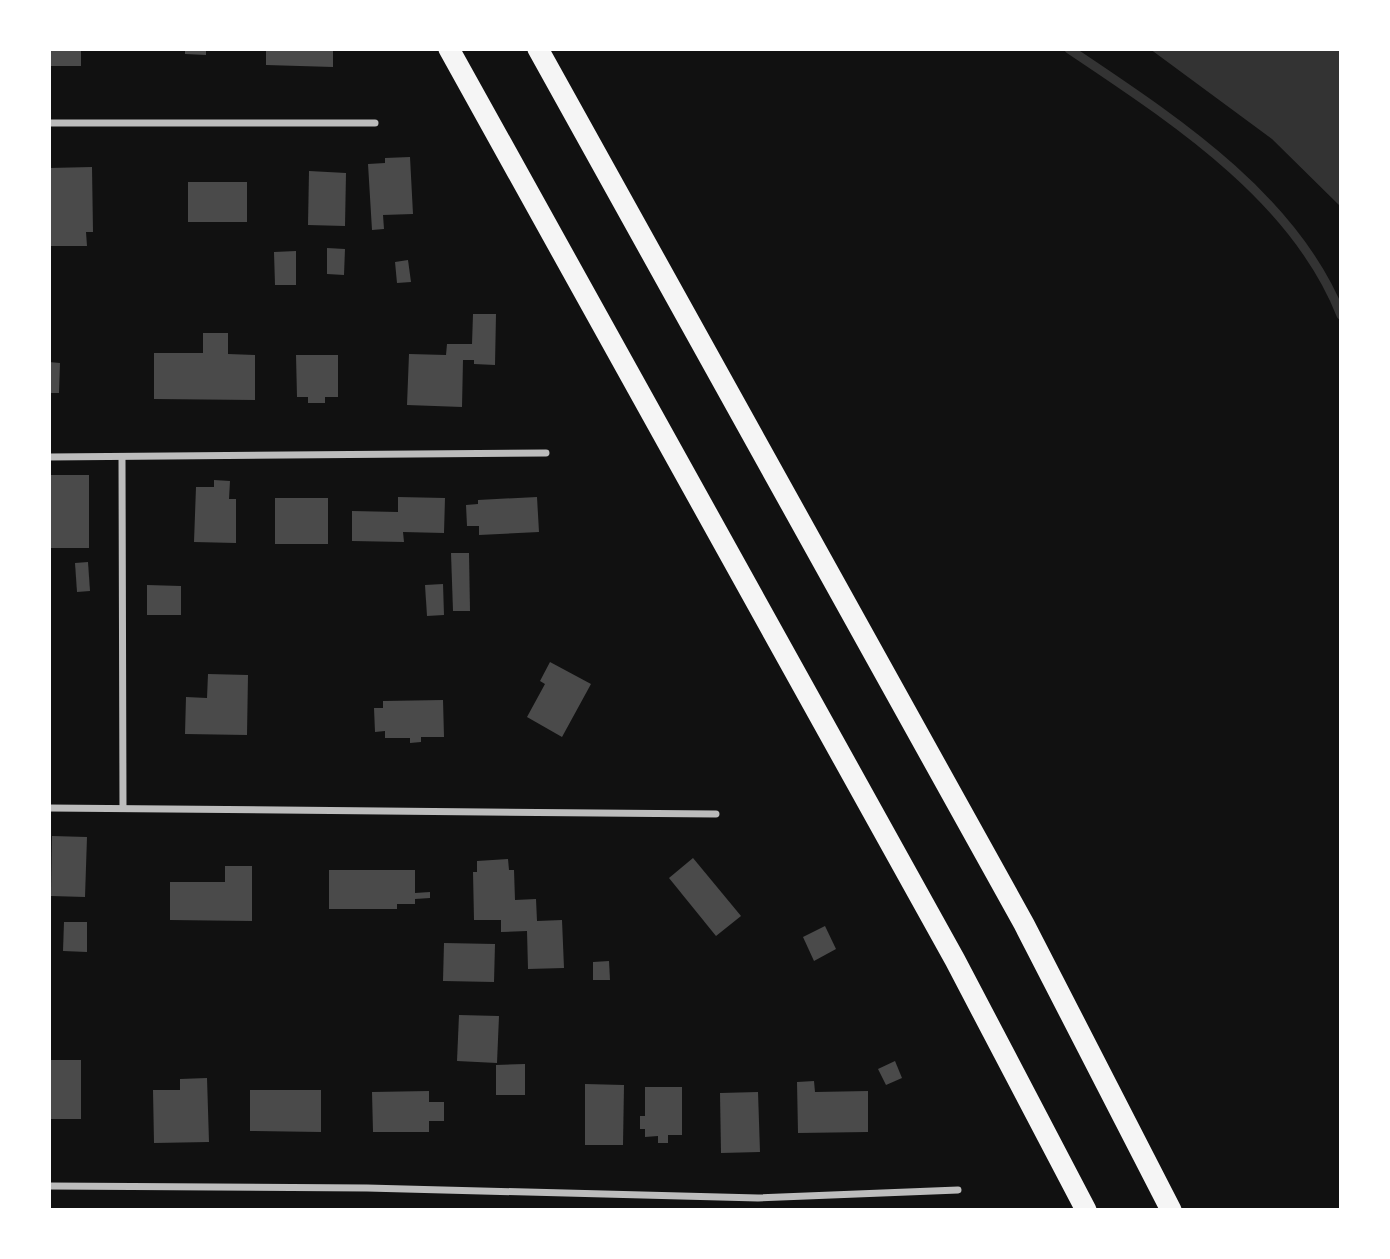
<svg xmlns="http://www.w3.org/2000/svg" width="1390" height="1259" font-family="Jost,sans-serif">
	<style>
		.water { fill: #333 }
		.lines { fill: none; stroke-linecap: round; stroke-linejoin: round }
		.stream { stroke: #333; stroke-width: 9 }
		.building { fill: #4a4a4a }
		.minor { stroke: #bcbcbc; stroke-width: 7 }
		.motorway { stroke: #f5f5f5; stroke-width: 21 }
	</style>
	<rect width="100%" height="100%" fill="#111"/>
	<polygon class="water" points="1150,49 1341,49 1341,207 1272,139"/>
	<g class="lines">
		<path class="stream" d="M1069,49C1170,117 1294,196 1341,315"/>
	</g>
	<g class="building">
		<rect x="49" y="49" width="32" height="17"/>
		<polygon points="185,49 206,49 206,55 185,54"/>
		<polygon points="266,49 333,49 333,67 266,65"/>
		<polygon points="410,157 413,214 383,215 384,229 372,230 368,164 385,163 385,158"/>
		<polygon points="92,167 93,232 86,232 87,246 50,246 49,168"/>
		<polygon points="309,171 346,173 345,226 308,225"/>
		<rect x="188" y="182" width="59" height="40"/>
		<polygon points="327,248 345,249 344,275 327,274"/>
		<polygon points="296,251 296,285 275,285 274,252"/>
		<polygon points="408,260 411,282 397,283 395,262"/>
		<polygon points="473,314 496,314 495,365 474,364 474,360 463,360 462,407 407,405 409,354 446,355 447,344 472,344"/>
		<polygon points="203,333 228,333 228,354 255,355 255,400 154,399 154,353 203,353"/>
		<polygon points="296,355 338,355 338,397 325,397 325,403 308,403 308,397 297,397"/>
		<polygon points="49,362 60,363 59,393 49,393"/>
		<polygon points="50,475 89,475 89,548 49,548"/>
		<polygon points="214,480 230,481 229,499 236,499 236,543 194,542 196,487 214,487"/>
		<polygon points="398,497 445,498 444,533 403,532 404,542 352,541 352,511 398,512"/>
		<polygon points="537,497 539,532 479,535 479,526 467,526 466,505 478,504 478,500"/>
		<rect x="275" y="498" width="53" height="46"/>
		<polygon points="451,553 469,553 470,611 453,611"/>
		<polygon points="88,562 90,591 77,592 75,563"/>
		<polygon points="443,584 444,615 427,616 425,585"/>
		<polygon points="147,585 181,586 181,615 147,615"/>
		<polygon points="550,662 591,684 562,737 527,717 545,684 540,681"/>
		<polygon points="208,674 248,675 247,735 185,734 186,697 207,698"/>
		<polygon points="443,700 444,737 421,737 421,742 410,743 410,738 385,738 385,731 375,732 374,708 383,708 383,701"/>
		<polygon points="52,836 87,837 85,897 51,896"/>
		<polygon points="693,858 741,916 716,936 669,878"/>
		<polygon points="508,859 509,870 514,870 515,900 536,899 537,921 562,920 564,968 528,969 527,931 501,932 501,920 474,920 473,872 477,872 477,861"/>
		<polygon points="225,866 252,866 252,921 170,920 170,882 225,882"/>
		<polygon points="329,870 415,870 415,893 430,892 430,898 415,899 415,904 397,904 397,909 329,909"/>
		<polygon points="64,922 87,922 87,952 63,951"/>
		<polygon points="825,926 836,949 814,961 803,937"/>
		<polygon points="444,943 495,944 494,982 443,981"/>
		<polygon points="609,961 610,980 593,980 593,962"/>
		<polygon points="459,1015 499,1016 497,1063 457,1061"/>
		<rect x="49" y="1060" width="32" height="59"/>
		<polygon points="895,1061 902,1078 886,1085 878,1069"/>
		<polygon points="525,1064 525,1095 496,1095 496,1065"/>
		<polygon points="207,1078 209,1142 154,1143 153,1090 180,1090 180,1079"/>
		<polygon points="814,1081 815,1092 868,1091 868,1132 798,1133 797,1082"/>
		<polygon points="585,1084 624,1085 623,1145 585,1145"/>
		<polygon points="645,1087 682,1087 682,1135 668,1135 668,1143 658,1143 658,1136 645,1137 645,1129 640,1129 640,1116 645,1116"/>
		<polygon points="250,1090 321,1090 321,1132 250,1131"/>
		<polygon points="429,1091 429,1102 444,1102 444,1121 429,1121 429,1132 373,1132 372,1092"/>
		<polygon points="758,1092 760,1152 721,1153 720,1093"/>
	</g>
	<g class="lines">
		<g class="minor">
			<polyline points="49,123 375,123"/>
			<polyline points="49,457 546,453"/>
			<polyline points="122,458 123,808"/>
			<polyline points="49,808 716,814"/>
			<polyline points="49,1186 367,1188 758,1198 958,1190"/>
		</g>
		<g class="motorway">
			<polyline points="449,49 955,960 1086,1210"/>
			<polyline points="538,49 1024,924 1171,1210"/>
		</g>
	</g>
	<rect width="1390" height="1259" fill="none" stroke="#ffffff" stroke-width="102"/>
</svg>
